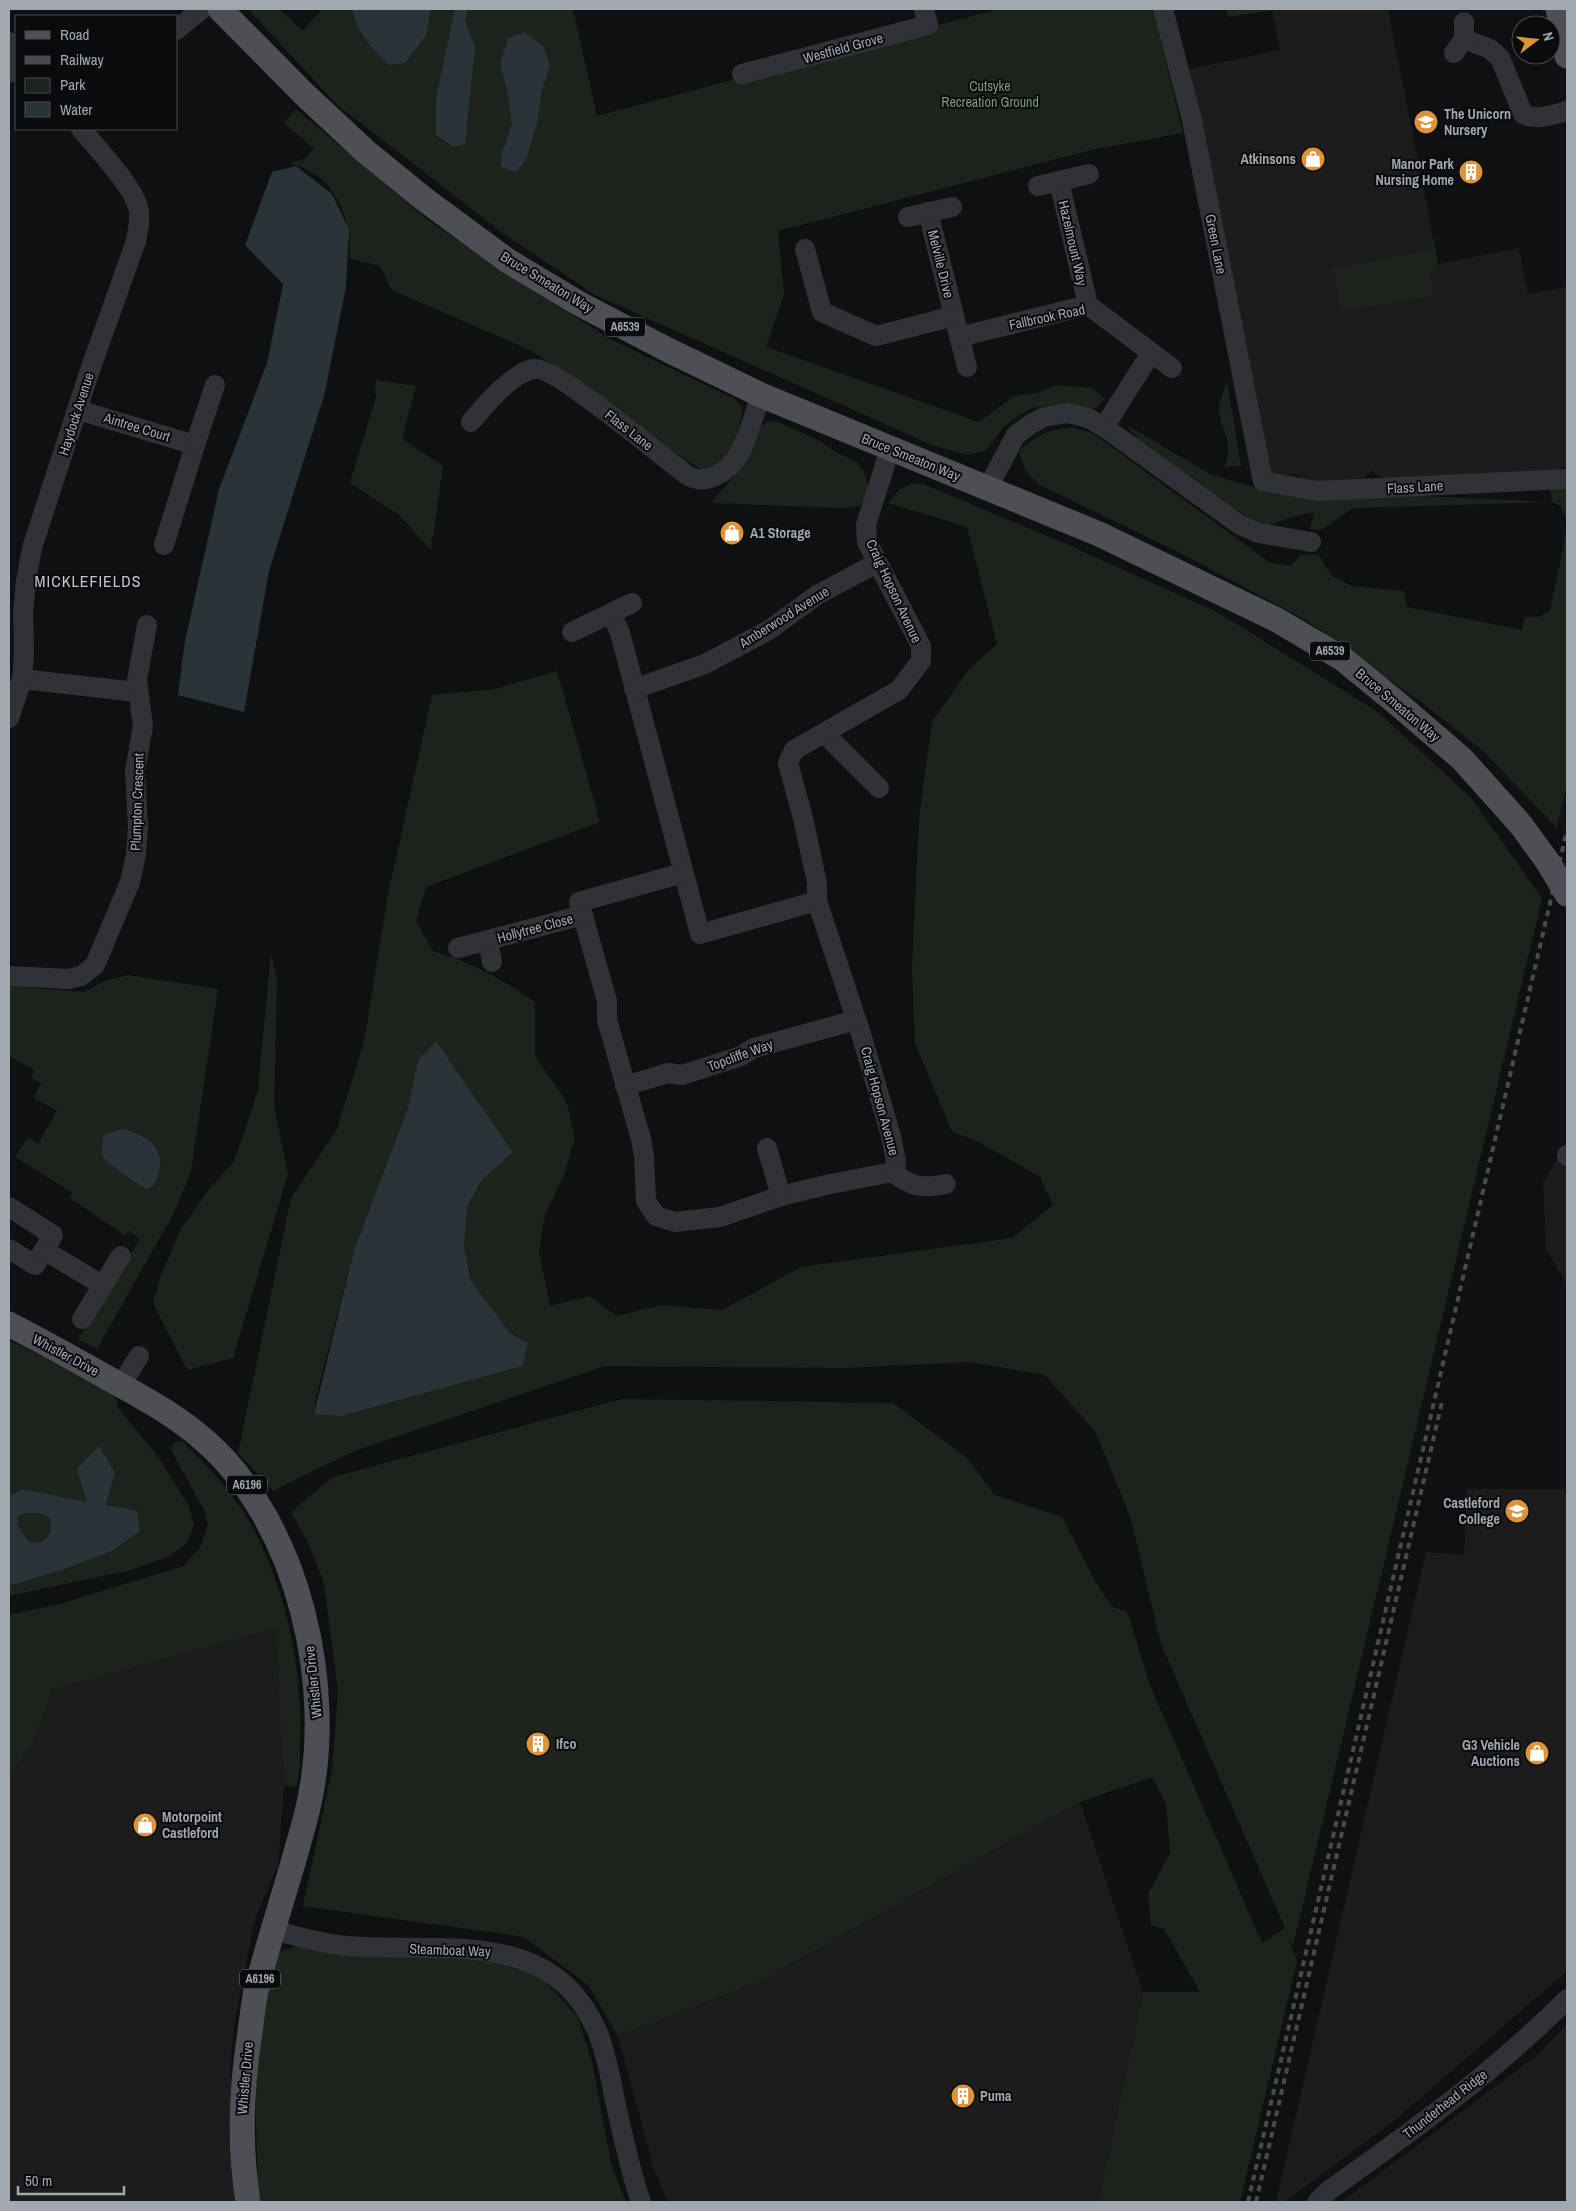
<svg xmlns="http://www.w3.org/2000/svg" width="1576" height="2211" font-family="'Archivo Narrow',sans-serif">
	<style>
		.built { fill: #1c1c1d }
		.green { fill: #1c231c; fill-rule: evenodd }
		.water { fill: #2a3338; fill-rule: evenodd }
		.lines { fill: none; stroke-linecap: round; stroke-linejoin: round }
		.minor { stroke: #313235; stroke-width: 20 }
		.major { stroke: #4d4f54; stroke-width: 25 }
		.rail { stroke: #484a4e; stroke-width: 4; stroke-dasharray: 6 5; stroke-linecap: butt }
		.major-bridge { stroke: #4d4f54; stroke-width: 25 }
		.labels { text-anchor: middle; stroke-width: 4; stroke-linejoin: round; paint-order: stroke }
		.shield { fill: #0a0b0c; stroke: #74797f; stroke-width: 1 }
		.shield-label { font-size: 12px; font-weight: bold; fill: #a2a8b0 }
		.street-label { font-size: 14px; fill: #a2a8b0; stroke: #0a0b0c }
		.park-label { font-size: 14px; fill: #7c9a7a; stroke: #0a0b0c }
		.poi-label { font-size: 14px; font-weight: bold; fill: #a2a8b0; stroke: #0a0b0c; text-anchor: start }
		.quarter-label { font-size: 16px; letter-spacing: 1px; fill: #c2c6cd; stroke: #0a0b0c }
	</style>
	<rect width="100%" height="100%" fill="#0f1011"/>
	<g class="built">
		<polygon points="1280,9 1388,9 1435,248 1334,268 1341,312 1434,297 1430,276 1438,264 1519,248 1528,294 1567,287 1567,466 1559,469 1519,473 1385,480 1372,471 1359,483 1315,484 1294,474 1269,478 1256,397 1189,69 1280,50 1272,10"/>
		<polygon points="1567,1143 1567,1284 1546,1250 1543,1183"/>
		<polygon points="1467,1489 1567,1489 1567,1971 1394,2121 1284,2202 1276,2202 1426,1552 1464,1555"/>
		<polygon points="275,1629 284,1785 278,1865 255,1919 234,2025 230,2069 242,2202 9,2202 9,1775 34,1742 52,1690"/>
		<polygon points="1080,1802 1143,1992 1098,2202 668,2202 654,2170 618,2036 759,1982"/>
		<polygon points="1567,2024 1567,2199 1564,2202 1342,2202 1540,2053"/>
	</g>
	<g class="green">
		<polygon points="248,9 279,9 303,31 322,9 573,9 597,116 999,9 1153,9 1183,133 1091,150 778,231 784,294 766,347 979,422 1014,396 1037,393 1055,385 1092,388 1105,398 1097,407 1089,410 1055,405 1032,408 1013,419 1004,427 985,451 968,455 932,445 595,295 504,234 335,103"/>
		<polygon points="1226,9 1280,9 1228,17"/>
		<path d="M296,109L428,220L538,294L612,340L735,399L743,408L735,448L718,470H702L686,460L532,351L392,290L380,266L350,259C352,218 335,175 292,164L293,162L304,159L314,149L284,123Z"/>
		<polygon points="1435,248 1438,264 1430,276 1434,297 1341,312 1333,268"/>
		<polygon points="375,380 416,386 402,439 443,466 431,550 399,515 350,483 376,397"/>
		<path d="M1227,381L1241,466L1224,467C1235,444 1222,432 1219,411C1218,402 1225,389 1227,381Z"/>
		<polygon points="776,421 820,441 836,452 857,462 864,471 868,487 864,505 844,508 711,503 744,464 761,426 767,422"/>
		<polygon points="1127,425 1210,474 1259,489 1552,502 1549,486 1567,485 1567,519 1560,506 1552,502 1353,508 1321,530 1310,529 1314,512 1292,517 1269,525 1251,519 1146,451"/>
		<path d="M1072,427L1094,434L1269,562L1290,566L1302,555L1318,554L1332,576L1352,586L1404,591L1407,607L1522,630L1525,617H1539L1550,610L1567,529V784L1557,828L1482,750L1421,702L1304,619L1180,553L1040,485L1026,472L1019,451C1040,434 1044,431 1072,427Z"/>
		<path d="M911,484H923L1064,543L1219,613L1378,712L1471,798L1542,898L1293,1946L1288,1936L1297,1961L1240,2202H1098L1143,1992H1200L1164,1929L1151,1925L1148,1894L1170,1853L1166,1804L1152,1777L1080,1802L759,1982L618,2036L588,1985L524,1937L303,1906L332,1770L338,1692L324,1583L309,1545L291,1512L333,1477L622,1399L893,1403L967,1458L995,1495L1062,1517L1099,1588L1113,1607L1127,1611L1150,1685L1262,1943L1285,1928L1161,1644L1130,1516L1095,1431L1045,1375L971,1362L842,1368L605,1366L354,1451L273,1491L238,1453L291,1198L337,1129L364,1042L388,895L432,695L495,689L557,671L600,822L426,887L416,921L433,951C470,961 504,980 535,1002V1056L566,1101L575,1137L564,1175L545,1214L539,1252L550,1306L590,1296L616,1316L662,1305L722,1310L801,1267L1012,1238L1053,1205L1040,1177L975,1140L952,1132L915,1043L912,969L919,819L932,722L969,669L997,644L967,527L888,503L899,490ZM436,1041L513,1152L482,1180L467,1207L464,1247L471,1281L510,1333L528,1343L314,1414L316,1397L354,1250L408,1108L418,1061Z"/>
		<polygon points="271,952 277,982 274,1106 288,1174 233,1358 187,1370 153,1303 161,1275 181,1229 209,1189 233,1163 241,1142 258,1090"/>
		<path d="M128,975L218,989L191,1171L175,1211L97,1349L78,1339L140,1239L129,1231L124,1235L70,1198L73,1193L15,1157L28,1137L38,1144L57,1111L34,1098L41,1083L31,1078L34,1070L9,1056V986L84,992L107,980ZM102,1140H146L153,1145L160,1155L115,1166C105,1159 100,1154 102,1140Z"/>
		<polygon points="9,1340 114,1393 118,1408 159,1458 189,1506 194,1525 187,1543 168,1557 131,1570 9,1596 9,1586 62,1570 112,1551 140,1531 106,1505 115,1473 87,1502 23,1489 9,1496"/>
		<path d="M177,1441H182C210,1468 237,1497 255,1532C287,1593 304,1677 300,1745C300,1759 300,1774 296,1787L284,1785L275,1629L52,1690L34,1742L9,1775V1615L59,1604L184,1566L200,1547L208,1525L205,1512L170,1448Z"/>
		<path d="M26,1513H39L49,1517C51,1530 52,1535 40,1543L28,1541L16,1524L18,1516Z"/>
		<polygon points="300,1945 476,1957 509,1963 542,1978 577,2016 592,2061 611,2163 626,2202 262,2202 258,2190 255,2084 268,1988 278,1952"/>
	</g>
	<g class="water">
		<path d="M352,9H431L426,35L405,63L389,65C371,47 358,35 352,9Z"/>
		<polygon points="455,9 468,9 465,21 475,47 465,144 453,147 436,135 436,99"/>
		<polygon points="524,32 543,46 550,65 542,90 537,124 526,160 515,172 501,167 502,153 512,123 508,94 500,65 508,38"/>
		<polygon points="296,166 332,194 349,230 346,287 324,396 269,571 244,712 178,695 185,641 219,489 267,363 283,284 245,245 272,172"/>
		<polygon points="436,1041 513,1152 482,1180 467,1207 464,1247 471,1281 510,1333 528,1343 522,1366 341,1416 314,1414 354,1250 408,1108 418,1060"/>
		<path d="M122,1129C154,1137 171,1155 153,1186L146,1189C137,1184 110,1165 104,1158C100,1151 102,1142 104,1135Z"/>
		<path d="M99,1446L115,1473L106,1505L137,1511L140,1531L112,1551L62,1570L9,1586V1496L23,1489L87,1502L77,1469ZM26,1513H39L49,1517C51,1530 52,1535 40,1543L28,1541L17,1524L18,1516Z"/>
	</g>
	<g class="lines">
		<g class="minor">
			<polyline points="1163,9 1192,120 1263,481 1317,491 1567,479"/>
			<polyline points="176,30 202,9"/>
			<path d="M1464,39L1490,49L1500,58L1523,114C1537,121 1552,115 1567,111"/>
			<polyline points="9,42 16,51"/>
			<polyline points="1454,53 1464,39 1464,22"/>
			<polyline points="9,73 16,67"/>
			<polyline points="742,74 928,25 924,9"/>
			<polyline points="1059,181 1088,305"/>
			<polyline points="1038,186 1089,174"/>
			<polyline points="928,212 967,367"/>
			<polyline points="908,217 952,207"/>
			<polyline points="805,249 822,312 876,336 954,316"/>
			<polyline points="959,337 1088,305 1172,368"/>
			<polyline points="78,410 195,445 164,545"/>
			<path d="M471,422C484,406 513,372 534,369C554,365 665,459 687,475C705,487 730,471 739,454C749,436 754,414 761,395"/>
			<polyline points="1104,427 1151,353"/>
			<polyline points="195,445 215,385"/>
			<polyline points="988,487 1016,435 1031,424 1044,417 1068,413 1088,418 1104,427 1240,525 1259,533 1311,542"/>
			<polyline points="611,613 620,633 700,934 817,901"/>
			<polyline points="572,632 632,603"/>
			<polyline points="22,679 137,692"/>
			<polyline points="634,689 705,664 769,630 817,595 877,563"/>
			<path d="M9,718L22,679L24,652L23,613L26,581L32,548L89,373L136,241C138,230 141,218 138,207C132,185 96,147 81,129"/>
			<polyline points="824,733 879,788"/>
			<polyline points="683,873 579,902 607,1001 607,1020 641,1139 644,1156 646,1201 656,1216 675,1222 720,1217 781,1196 826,1185 892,1172 895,1170 896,1161 891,1136 861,1034 817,901 817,883 803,818 788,763 794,750 899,690 921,661 921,646 867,542 866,525 890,449"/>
			<polyline points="488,941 492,962"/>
			<polyline points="458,948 583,915"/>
			<polyline points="9,976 69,979 81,976 95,965 130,882 136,854 138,826 135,771 143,726 137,680 147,625"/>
			<polyline points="625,1086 668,1073 682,1075 741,1056 754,1048 856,1020"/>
			<polyline points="767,1148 781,1196"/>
			<polyline points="1567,1156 1567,1155"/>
			<path d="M892,1172C912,1187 921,1189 946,1184"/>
			<polyline points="9,1207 53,1235 35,1265 9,1249"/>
			<polyline points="44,1250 102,1285"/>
			<polyline points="82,1319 121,1256"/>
			<polyline points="121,1385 139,1356"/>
			<path d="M274,1930C298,1937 323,1944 348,1946C442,1954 552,1925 598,2033C606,2054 610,2074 614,2096C622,2131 629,2168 641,2202"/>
			<path d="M1317,2202L1327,2192C1411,2132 1495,2072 1567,1999"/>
		</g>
		<g class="major">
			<polyline points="220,9 304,94 365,151 424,199 508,261 578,303 668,350 761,395 1099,534 1277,620 1343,659 1398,704 1462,759 1521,825"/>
			<polyline points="1558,9 1567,56"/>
			<path d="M9,1324C47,1344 85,1365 122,1386C151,1402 179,1418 204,1440C300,1523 337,1691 307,1812C292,1872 271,1931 256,1991C253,2005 252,2019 250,2032C241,2089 239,2145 248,2202"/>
		</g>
		<g class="rail">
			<polyline points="1248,2202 1567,830"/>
			<polyline points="1256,2202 1442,1402"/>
		</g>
		<polyline class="major-bridge" points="1521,825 1548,862 1567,894"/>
	</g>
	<defs>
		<symbol id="school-disc" viewBox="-11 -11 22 22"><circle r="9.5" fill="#df9339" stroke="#0a0b0c"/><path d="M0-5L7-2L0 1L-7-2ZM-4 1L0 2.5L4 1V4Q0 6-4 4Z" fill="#fff"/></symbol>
		<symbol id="shop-disc" viewBox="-11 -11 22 22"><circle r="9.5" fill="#df9339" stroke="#0a0b0c"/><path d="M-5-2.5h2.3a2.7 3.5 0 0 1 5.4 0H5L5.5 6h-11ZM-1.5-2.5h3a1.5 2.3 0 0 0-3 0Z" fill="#fff"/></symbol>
		<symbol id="building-disc" viewBox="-11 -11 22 22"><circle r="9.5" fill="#df9339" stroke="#0a0b0c"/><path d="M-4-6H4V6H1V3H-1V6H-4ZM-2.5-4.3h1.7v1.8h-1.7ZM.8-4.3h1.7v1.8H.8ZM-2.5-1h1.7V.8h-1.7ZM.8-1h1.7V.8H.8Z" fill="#fff"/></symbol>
		<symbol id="university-disc" viewBox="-11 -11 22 22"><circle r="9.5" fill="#df9339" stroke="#0a0b0c"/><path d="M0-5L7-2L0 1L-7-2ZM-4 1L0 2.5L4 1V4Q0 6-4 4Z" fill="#fff"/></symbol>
	</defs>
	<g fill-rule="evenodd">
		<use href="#school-disc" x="1412" y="108" width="28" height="28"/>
		<use href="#shop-disc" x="1299" y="145" width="28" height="28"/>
		<use href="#building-disc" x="1457" y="158" width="28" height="28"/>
		<use href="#shop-disc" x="718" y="519" width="28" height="28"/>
		<use href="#university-disc" x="1503" y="1497" width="28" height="28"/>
		<use href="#building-disc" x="524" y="1730" width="28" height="28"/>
		<use href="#shop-disc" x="1523" y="1739" width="28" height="28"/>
		<use href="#shop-disc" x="131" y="1811" width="28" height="28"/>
		<use href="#building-disc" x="949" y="2082" width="28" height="28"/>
	</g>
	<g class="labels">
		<g class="shield">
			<rect x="605" y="317.5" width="40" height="19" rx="4"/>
			<rect x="1310" y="641.5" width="40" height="19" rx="4"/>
			<rect x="227" y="1475.5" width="40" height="19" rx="4"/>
			<rect x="240" y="1969.5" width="40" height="19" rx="4"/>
		</g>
		<g class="shield-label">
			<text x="625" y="331">A6539</text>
			<text x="1330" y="655">A6539</text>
			<text x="247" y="1489">A6196</text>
			<text x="260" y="1983">A6196</text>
		</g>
		<g class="street-label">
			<text transform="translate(843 48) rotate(-15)" y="5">Westfield Grove</text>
			<text transform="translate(1073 243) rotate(77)" y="5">Hazelmount Way</text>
			<text transform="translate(1216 244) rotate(79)" y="5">Green Lane</text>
			<text transform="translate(941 264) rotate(76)" y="5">Melville Drive</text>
			<text transform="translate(547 282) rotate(31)" y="5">Bruce Smeaton Way</text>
			<text transform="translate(1047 317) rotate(-12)" y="5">Fallbrook Road</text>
			<text transform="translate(76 414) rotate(-72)" y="5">Haydock Avenue</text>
			<text transform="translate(137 427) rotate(17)" y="5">Aintree Court</text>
			<text transform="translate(629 430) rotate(38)" y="5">Flass Lane</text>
			<text transform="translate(911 457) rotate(22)" y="5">Bruce Smeaton Way</text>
			<text transform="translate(1415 487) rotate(-3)" y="5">Flass Lane</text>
			<text transform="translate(894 591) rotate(65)" y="5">Craig Hopson Avenue</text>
			<text transform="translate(784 617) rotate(-32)" y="5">Amberwood Avenue</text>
			<text transform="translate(1398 705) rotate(40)" y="5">Bruce Smeaton Way</text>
			<text transform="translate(137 802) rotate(-88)" y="5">Plumpton Crescent</text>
			<text transform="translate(535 928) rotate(-15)" y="5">Hollytree Close</text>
			<text transform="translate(740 1055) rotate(-20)" y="5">Topcliffe Way</text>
			<text transform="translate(880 1101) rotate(75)" y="5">Craig Hopson Avenue</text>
			<text transform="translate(66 1355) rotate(28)" y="5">Whistler Drive</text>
			<text transform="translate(313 1682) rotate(-96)" y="5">Whistler Drive</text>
			<text transform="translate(450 1950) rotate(2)" y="5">Steamboat Way</text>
			<text transform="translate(245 2078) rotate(-85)" y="5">Whistler Drive</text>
			<text transform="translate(1445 2104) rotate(-38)" y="5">Thunderhead Ridge</text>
		</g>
		<g class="park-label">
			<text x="990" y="91">Cutsyke<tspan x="990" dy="16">Recreation Ground</tspan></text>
		</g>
		<g class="poi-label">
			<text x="1444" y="119">The Unicorn<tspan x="1444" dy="16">Nursery</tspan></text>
			<text x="1296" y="164" text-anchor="end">Atkinsons</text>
			<text x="1454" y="169" text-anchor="end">Manor Park<tspan x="1454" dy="16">Nursing Home</tspan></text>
			<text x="750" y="538">A1 Storage</text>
			<text x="1500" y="1508" text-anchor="end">Castleford<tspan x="1500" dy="16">College</tspan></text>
			<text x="556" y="1749">Ifco</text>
			<text x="1520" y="1750" text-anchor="end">G3 Vehicle<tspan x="1520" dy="16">Auctions</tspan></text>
			<text x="162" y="1822">Motorpoint<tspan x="162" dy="16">Castleford</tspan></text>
			<text x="980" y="2101">Puma</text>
		</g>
		<g class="quarter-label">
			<text x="88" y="587">MICKLEFIELDS</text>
		</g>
	</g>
	<rect width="1576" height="2211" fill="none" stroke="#a2a8b0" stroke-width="20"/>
	<rect x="15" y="15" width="162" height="115" fill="#0a0b0c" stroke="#474a4e"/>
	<rect x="25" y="31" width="25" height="8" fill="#4d4f54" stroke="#474a4e"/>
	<text x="60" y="40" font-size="15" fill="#a2a8b0">Road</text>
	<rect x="25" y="56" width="25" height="8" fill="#484a4e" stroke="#474a4e"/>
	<text x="60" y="65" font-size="15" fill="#a2a8b0">Railway</text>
	<rect x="25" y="78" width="25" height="15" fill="#1c231c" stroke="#474a4e"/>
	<text x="60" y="90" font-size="15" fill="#a2a8b0">Park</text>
	<rect x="25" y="102" width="25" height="15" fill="#2a3338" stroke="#474a4e"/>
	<text x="60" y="115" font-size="15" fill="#a2a8b0">Water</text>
	<g transform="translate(1536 40) rotate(74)"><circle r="24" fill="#0a0b0c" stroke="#474a4e"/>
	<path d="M0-4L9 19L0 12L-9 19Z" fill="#df9339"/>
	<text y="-8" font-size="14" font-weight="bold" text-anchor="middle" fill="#a2a8b0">N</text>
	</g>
	<path d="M18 2186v8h106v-8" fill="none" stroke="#a2a8b0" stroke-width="2.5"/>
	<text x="25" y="2186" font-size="15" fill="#a2a8b0" stroke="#0a0b0c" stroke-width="4" paint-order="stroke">50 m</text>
</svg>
